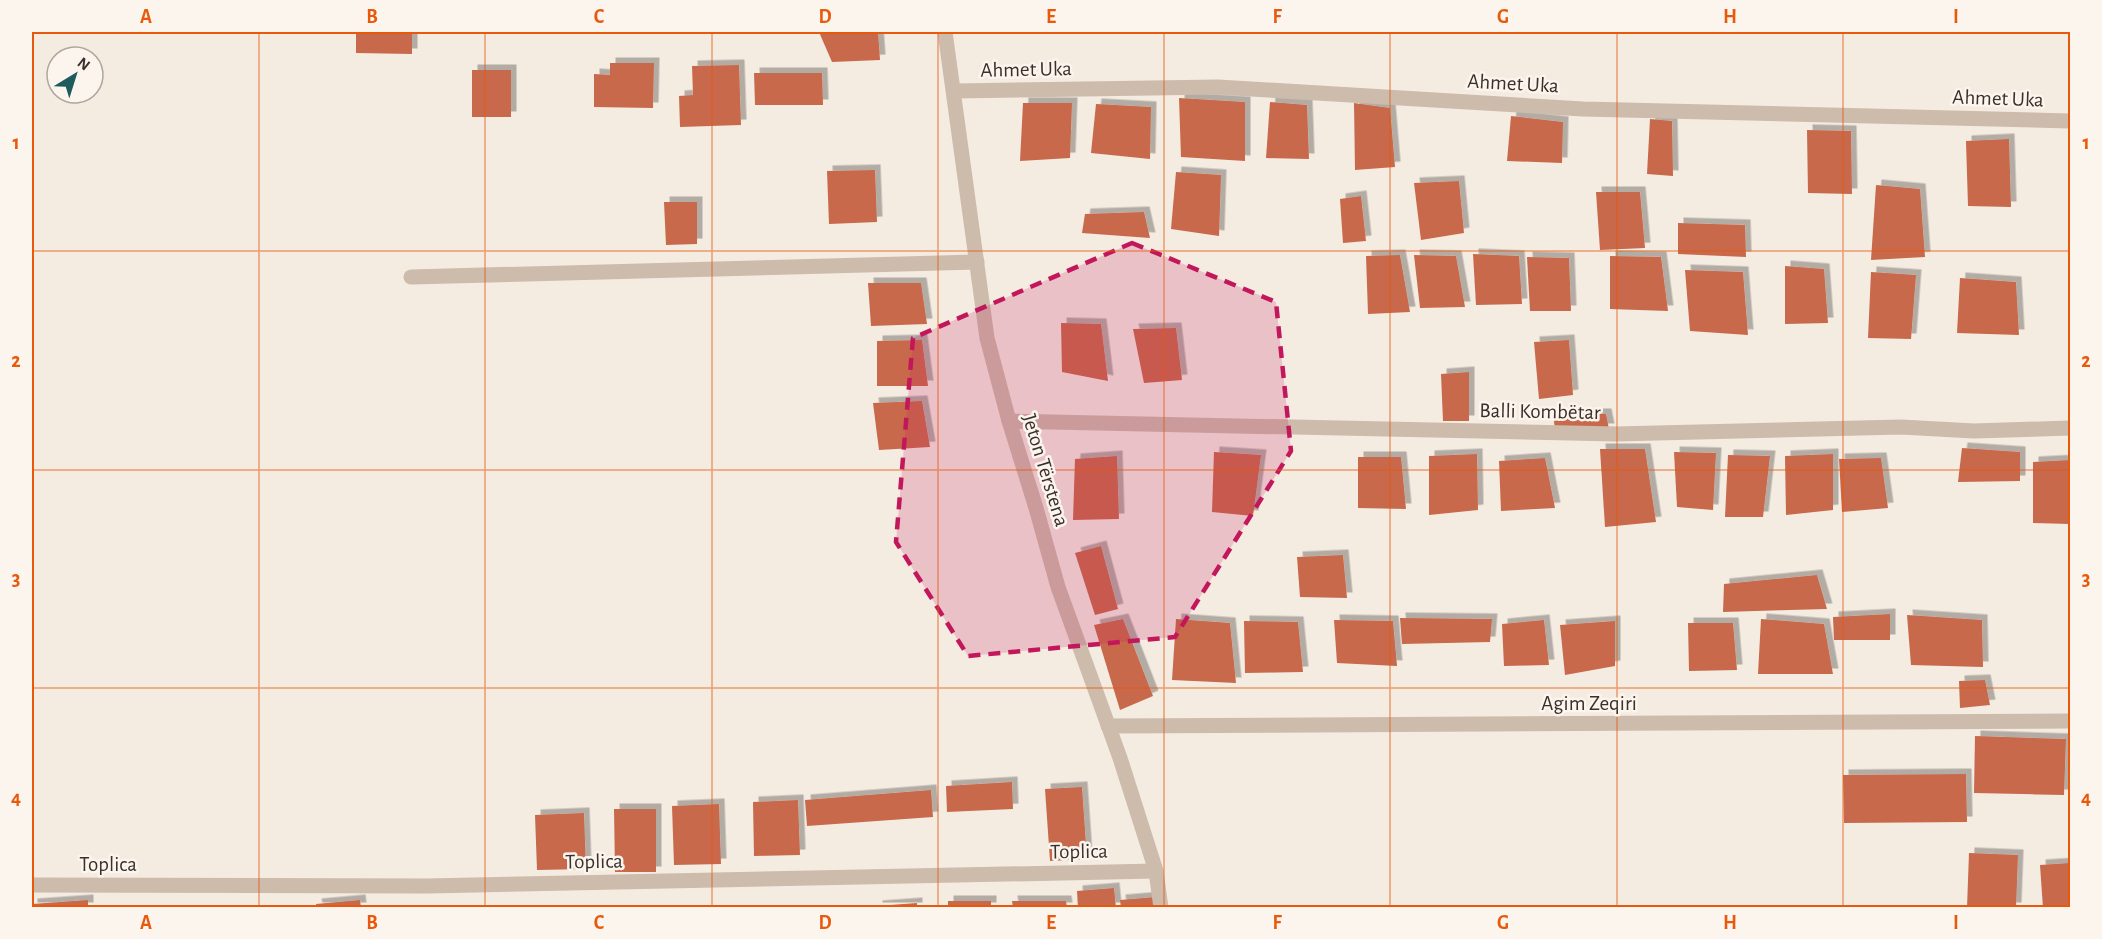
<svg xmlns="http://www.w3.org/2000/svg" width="2102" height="939" font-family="'Alegreya Sans',sans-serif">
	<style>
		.building { fill: #c8694b; filter: url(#shadow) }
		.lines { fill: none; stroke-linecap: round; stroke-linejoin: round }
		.minor { stroke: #cdbbac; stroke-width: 15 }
		.marked { fill: #c2185b; fill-opacity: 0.2; stroke: #c2185b; stroke-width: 4.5; stroke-dasharray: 12 8; stroke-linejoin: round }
		.grid { fill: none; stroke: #e8590c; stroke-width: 1.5; stroke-opacity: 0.55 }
		.labels { text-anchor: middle; stroke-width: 5; stroke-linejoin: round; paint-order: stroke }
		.street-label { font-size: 21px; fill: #3b302b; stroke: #fbf5ee }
		.neatline { fill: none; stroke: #e8590c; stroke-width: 2 }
		.grid-label { font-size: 20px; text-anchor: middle; font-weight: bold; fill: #e8590c }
	</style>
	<defs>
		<filter id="shadow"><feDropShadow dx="5.5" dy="-5.5" stdDeviation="0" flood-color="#0004"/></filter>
	</defs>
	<rect width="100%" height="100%" fill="#f4ebe1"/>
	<g class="building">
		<polygon points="356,32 412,32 412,54 356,53"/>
		<polygon points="819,32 878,32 880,60 832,62"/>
		<polygon points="610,63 654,63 653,108 594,107 594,74 610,75"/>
		<polygon points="739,65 741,125 680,127 679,96 693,95 692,66"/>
		<rect x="472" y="70" width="39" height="47"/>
		<polygon points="754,73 822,73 823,105 755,105"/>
		<polygon points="1179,98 1245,102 1245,161 1181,157"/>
		<polygon points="1270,102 1307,105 1309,159 1266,158"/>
		<polygon points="1023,103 1072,103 1070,158 1020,161"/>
		<polygon points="1354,103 1390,108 1395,167 1355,170"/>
		<polygon points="1096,104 1151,107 1150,159 1091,153"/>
		<polygon points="1511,116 1563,122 1562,163 1507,161"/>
		<polygon points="1650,119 1672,121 1673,176 1647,174"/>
		<polygon points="1807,130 1851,131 1852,194 1808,193"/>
		<polygon points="2009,139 2011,207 1968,206 1966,141"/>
		<polygon points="875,170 877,222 829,224 827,171"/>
		<polygon points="1176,172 1221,175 1219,236 1171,229"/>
		<polygon points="1459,181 1464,233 1421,240 1414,183"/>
		<polygon points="1876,185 1920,189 1925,257 1871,260"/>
		<polygon points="1596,192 1640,192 1645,248 1600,250"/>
		<polygon points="1361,196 1366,241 1343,243 1340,199"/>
		<polygon points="664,202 697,202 697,244 666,245"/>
		<polygon points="1144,212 1150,238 1082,233 1085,214"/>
		<polygon points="1678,223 1745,225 1746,257 1678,254"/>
		<polygon points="1473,254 1519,256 1522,304 1476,305"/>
		<polygon points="1400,255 1410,312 1368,314 1366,256"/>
		<polygon points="1414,255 1456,256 1465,307 1420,308"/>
		<polygon points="1610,256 1661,257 1668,311 1610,309"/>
		<polygon points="1527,257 1569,258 1571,311 1530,311"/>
		<polygon points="1785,266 1824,269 1828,323 1785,324"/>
		<polygon points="1685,270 1743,272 1748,335 1690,331"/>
		<polygon points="1871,272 1916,275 1911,339 1868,338"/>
		<polygon points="1960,278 2016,282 2019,335 1957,333"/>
		<polygon points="868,283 921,283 927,324 871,326"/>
		<polygon points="1061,323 1101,324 1108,381 1062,372"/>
		<polygon points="1176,328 1182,380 1144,383 1133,329"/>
		<polygon points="922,340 928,386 877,386 877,341"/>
		<polygon points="1569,340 1573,395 1539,399 1534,342"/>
		<polygon points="1469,372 1469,421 1443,421 1441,374"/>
		<polygon points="922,401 930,447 879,450 873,403"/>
		<polygon points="1553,414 1606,414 1609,429 1555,429"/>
		<polygon points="1962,448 2020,452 2020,481 1958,482"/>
		<polygon points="1600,449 1645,449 1656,522 1605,527"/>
		<polygon points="1214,452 1261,455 1253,516 1212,512"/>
		<polygon points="1674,452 1716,453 1713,510 1677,507"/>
		<polygon points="1477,454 1478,510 1429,515 1429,456"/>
		<polygon points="1833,454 1833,510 1786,515 1785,456"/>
		<polygon points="1728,455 1770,456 1763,517 1725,517"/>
		<polygon points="1117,456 1119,519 1073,520 1075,459"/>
		<polygon points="1358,457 1401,457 1406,509 1358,508"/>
		<polygon points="1545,458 1555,508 1501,511 1499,461"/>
		<polygon points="1881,458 1888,508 1842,512 1839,459"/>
		<polygon points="2070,460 2070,524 2033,523 2033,462"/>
		<polygon points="1101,546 1118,609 1095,615 1075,553"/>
		<polygon points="1343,555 1347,598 1300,597 1297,557"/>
		<polygon points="1817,575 1827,609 1723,612 1724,584"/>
		<polygon points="1890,614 1890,640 1834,640 1833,617"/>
		<polygon points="1907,615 1982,620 1983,667 1911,665"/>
		<polygon points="1400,618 1492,619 1490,642 1402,644"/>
		<polygon points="1123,619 1153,696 1120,710 1094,625"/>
		<polygon points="1176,619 1230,623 1236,683 1172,680"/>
		<polygon points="1761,619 1824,624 1833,674 1758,674"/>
		<polygon points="1334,620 1393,621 1397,666 1337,663"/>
		<polygon points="1544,620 1549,665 1504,666 1502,624"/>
		<polygon points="1244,621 1298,622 1303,672 1245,673"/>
		<polygon points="1615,621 1615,666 1565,675 1560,625"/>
		<polygon points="1688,623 1733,623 1737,670 1689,671"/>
		<polygon points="1985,680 1990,705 1960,708 1959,681"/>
		<polygon points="1975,736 2066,739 2064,795 1974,793"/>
		<polygon points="1966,774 1967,822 1844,823 1843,775"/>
		<polygon points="1012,782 1013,809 947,812 946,786"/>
		<polygon points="1082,787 1087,859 1050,861 1045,789"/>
		<polygon points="931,790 933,817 807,826 805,800"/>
		<polygon points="798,800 800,855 754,856 753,802"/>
		<polygon points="719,804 721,864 674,865 672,806"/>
		<polygon points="614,809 656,809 656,872 615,872"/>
		<polygon points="584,813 586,869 537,870 535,815"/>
		<polygon points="1969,853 2018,855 2016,908 1967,908"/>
		<polygon points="2070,863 2070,908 2043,908 2040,865"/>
		<polygon points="1114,888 1116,908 1078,908 1077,891"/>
		<polygon points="1156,897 1157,908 1121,908 1120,900"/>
		<polygon points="88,900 88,908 32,908 32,904"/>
		<polygon points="360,900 361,908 317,908 316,904"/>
		<rect x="948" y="901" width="43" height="7"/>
		<polygon points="1012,901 1066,901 1067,908 1013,908"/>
		<polygon points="917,903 917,908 877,908 877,906"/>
	</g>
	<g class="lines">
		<g class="minor">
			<polyline points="945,32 987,338 1009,421 1036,508 1058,587 1120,758 1156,871 1161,908"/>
			<polyline points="954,91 1218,87 1583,109 2070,121"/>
			<polyline points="411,277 977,262"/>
			<polyline points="1009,421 1616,434 1901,427 1974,431 2070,428"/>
			<polyline points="1108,726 2070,721"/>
			<polyline points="32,885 427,886 1156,871"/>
		</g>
	</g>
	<path class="marked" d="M1132,243L1276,302L1291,451L1175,637L968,656L896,542L913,338Z"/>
	<path class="grid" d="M259,32V908M485,32V908M712,32V908M938,32V908M1164,32V908M1390,32V908M1617,32V908M1843,32V908M32,251H2070M32,470H2070M32,688H2070"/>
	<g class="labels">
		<g class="street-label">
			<text transform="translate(1026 69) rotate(-1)" y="7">Ahmet Uka</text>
			<text transform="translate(1513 83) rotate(3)" y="7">Ahmet Uka</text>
			<text transform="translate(1998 98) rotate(2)" y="7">Ahmet Uka</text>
			<text transform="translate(1540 411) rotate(1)" y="7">Balli Kombëtar</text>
			<text transform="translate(1046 470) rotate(73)" y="7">Jeton Tërstena</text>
			<text x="1589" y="710">Agim Zeqiri</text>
			<text transform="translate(1079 851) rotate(-1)" y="7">Toplica</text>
			<text transform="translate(594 861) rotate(-1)" y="7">Toplica</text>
			<text x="108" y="871">Toplica</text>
		</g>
	</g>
	<rect width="2102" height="939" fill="none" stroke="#fbf5ee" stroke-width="66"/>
	<g transform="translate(75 75) rotate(38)"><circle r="28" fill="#fbf5ee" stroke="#aea6a0" stroke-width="1.5"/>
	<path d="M0-4.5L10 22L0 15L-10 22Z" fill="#1f5a5e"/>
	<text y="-9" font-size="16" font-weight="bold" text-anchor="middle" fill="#3b302b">N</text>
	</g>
	<rect x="33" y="33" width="2036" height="873" class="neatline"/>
	<g class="grid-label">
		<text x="146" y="23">A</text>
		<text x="372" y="23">B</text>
		<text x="599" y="23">C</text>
		<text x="825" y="23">D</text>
		<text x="1051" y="23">E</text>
		<text x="1277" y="23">F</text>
		<text x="1503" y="23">G</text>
		<text x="1730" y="23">H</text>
		<text x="1956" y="23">I</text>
		<text x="16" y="149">1</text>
		<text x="2086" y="149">1</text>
		<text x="16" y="367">2</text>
		<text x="2086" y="367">2</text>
		<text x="16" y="585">3</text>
		<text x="2086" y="585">3</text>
		<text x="16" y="804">4</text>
		<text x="2086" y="804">4</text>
		<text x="146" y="929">A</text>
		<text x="372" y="929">B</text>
		<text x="599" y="929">C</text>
		<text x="825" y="929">D</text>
		<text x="1051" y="929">E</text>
		<text x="1277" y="929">F</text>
		<text x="1503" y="929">G</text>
		<text x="1730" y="929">H</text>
		<text x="1956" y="929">I</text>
	</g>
</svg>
